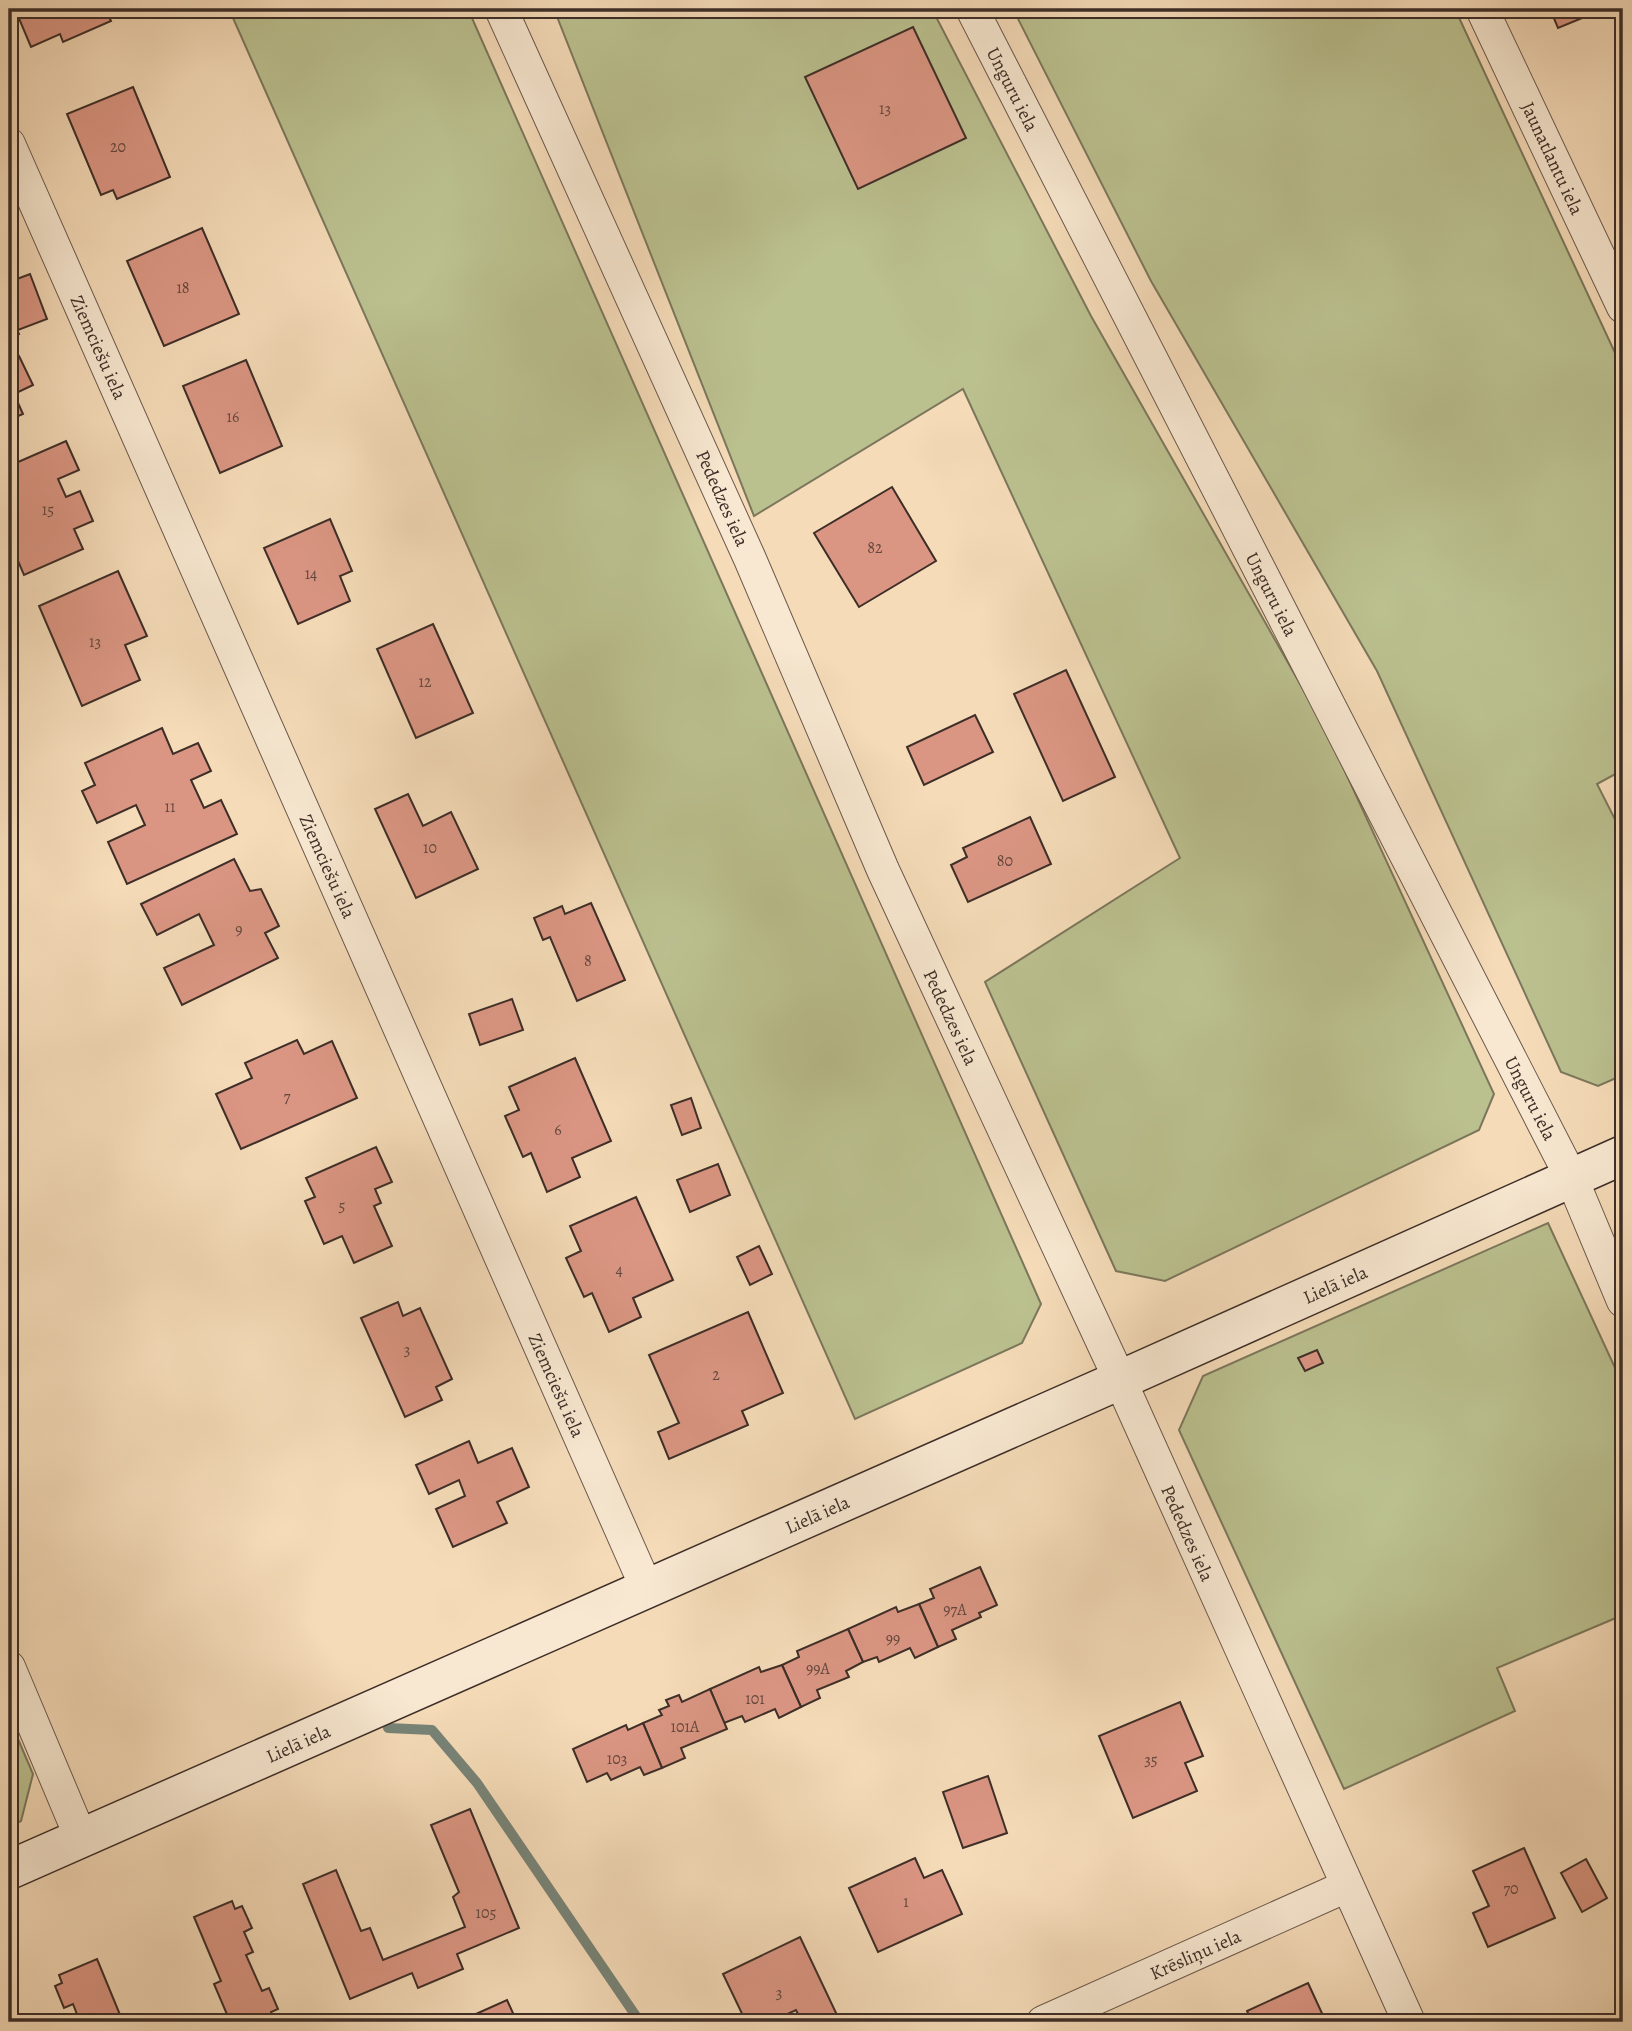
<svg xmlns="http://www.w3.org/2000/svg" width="1632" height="2031" font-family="Alegreya,serif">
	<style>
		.green { fill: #bbc08f; stroke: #7c775c; stroke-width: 2 }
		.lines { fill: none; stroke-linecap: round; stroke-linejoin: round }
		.stream { stroke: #778377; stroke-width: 10 }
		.building { fill: #db9683; stroke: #3d2e28; stroke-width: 2 }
		.street-casing { stroke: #6b594c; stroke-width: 34 }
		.secondary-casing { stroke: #3d2e28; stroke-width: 41 }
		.street { stroke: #f8e8d1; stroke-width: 32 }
		.secondary { stroke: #f8e8d1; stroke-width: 38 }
		.labels { text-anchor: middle; stroke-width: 5; stroke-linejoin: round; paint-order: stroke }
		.number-label { font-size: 16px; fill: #64483f }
		.street-label { font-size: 19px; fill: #3d2e28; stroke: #f8e8d1 }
	</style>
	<rect width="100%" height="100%" fill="#f5dbb8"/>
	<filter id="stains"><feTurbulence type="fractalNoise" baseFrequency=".00286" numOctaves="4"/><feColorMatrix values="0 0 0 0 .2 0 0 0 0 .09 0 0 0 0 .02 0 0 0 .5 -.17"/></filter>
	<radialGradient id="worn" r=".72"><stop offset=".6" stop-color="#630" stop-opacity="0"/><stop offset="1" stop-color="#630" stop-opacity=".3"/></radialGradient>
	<g class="green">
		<polygon points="229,9 468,9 1041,1304 1022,1343 855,1419"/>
		<polygon points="554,9 932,9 1091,316 1324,726 1494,1094 1479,1130 1165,1281 1116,1271 985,982 1180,858 963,389 754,516"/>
		<polygon points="1013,9 1455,9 1623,370 1623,770 1597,784 1623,835 1623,1075 1598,1086 1561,1072 1377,671 1151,281"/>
		<polygon points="1548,1223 1623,1385 1623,1615 1497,1668 1515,1711 1344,1789 1179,1430 1203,1376"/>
		<polygon points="9,1718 33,1774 21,1821 9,1827"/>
	</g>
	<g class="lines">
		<polyline class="stream" points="388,1728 432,1730 477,1783 640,2022"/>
	</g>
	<g class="building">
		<polygon points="15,9 105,9 111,21 63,42 60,34 31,47"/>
		<polygon points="1550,9 1604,9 1558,28"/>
		<polygon points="913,27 966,138 858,189 805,77"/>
		<polygon points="133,87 170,177 117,199 113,190 101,195 67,114"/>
		<polygon points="202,228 239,314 164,346 127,261"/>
		<polygon points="30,274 47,319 18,330 9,304 9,282"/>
		<polygon points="9,312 19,334 9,339"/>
		<polygon points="19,356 33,385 14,394 23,414 9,420 9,361"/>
		<polygon points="246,360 282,446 220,473 183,386"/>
		<polygon points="66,441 79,470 58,479 66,497 80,491 93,521 74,529 83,549 24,575 9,540 9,466"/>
		<polygon points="892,487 936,561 859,607 814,533"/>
		<polygon points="330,519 352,571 340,576 350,601 298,624 264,548"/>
		<polygon points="118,571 147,636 125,645 140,680 82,706 39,606"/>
		<polygon points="433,624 473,713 416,738 377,649"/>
		<polygon points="1066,670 1115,777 1063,801 1014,694"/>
		<polygon points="975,715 993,752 924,785 907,747"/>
		<polygon points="162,728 173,754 198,743 211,771 191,780 204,808 221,800 237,834 127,884 108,842 145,825 136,805 97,823 82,791 95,785 85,763"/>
		<polygon points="408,794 423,826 451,812 478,869 416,898 375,809"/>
		<polygon points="1030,817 1051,864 968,902 951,865 967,857 963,848"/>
		<polygon points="234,859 250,891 261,889 279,926 265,933 278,958 182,1005 164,968 214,945 199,914 157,935 141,904"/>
		<polygon points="591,903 625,980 577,1001 550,937 543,940 534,918 562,906 565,914"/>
		<polygon points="512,999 523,1030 480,1045 469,1014"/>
		<polygon points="297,1040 304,1054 332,1041 357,1098 241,1149 216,1094 252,1078 245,1063"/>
		<polygon points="575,1058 611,1141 572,1158 580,1177 547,1192 531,1153 523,1157 505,1116 519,1110 509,1087"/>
		<polygon points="691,1098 701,1128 682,1135 671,1105"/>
		<polygon points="376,1147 392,1182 375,1189 381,1203 374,1206 392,1246 354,1263 342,1236 324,1244 305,1201 315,1197 306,1178"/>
		<polygon points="718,1164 730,1195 690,1212 677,1180"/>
		<polygon points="636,1197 673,1280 633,1298 641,1317 609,1332 592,1293 584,1297 566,1258 581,1251 570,1226"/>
		<polygon points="759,1246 772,1274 750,1285 737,1257"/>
		<polygon points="398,1302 403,1316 420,1308 452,1379 436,1387 442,1400 405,1417 361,1318"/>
		<polygon points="748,1312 783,1393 742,1411 748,1425 669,1459 658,1432 679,1423 649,1355"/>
		<polygon points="1317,1350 1323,1363 1305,1371 1298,1358"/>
		<polygon points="469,1441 478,1463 512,1448 529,1487 497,1502 507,1523 453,1547 436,1509 465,1496 459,1480 429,1494 416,1465"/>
		<polygon points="980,1567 997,1605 979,1613 981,1617 952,1630 956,1639 938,1647 919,1604 934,1598 930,1589"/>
		<polygon points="919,1604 938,1647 915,1658 910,1648 879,1662 877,1657 863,1662 848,1629 896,1607 898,1612"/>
		<polygon points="848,1629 863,1662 846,1671 849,1677 817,1690 820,1698 801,1707 782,1665 799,1657 797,1651"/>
		<polygon points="782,1665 801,1707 779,1718 775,1709 745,1722 742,1716 724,1723 710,1689 759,1667 761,1672"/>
		<polygon points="710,1689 727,1729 681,1748 685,1758 662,1768 643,1723 662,1715 659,1710 669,1706 666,1700 679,1695 682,1702"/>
		<polygon points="1180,1702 1203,1756 1185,1763 1197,1791 1133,1818 1099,1736"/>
		<polygon points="643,1723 662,1768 644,1775 640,1767 611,1780 607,1773 587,1782 573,1749 626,1725 628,1730"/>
		<polygon points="988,1776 1007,1833 963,1848 943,1792"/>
		<polygon points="470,1809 519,1928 457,1954 463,1969 418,1988 412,1973 350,1999 303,1884 336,1870 361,1931 370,1928 383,1960 465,1927 453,1897 459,1892 431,1825"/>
		<polygon points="1524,1848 1555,1918 1488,1947 1473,1913 1489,1906 1473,1871"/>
		<polygon points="915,1858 924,1878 942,1870 962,1914 878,1952 849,1888"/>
		<polygon points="1586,1859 1607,1898 1582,1912 1561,1873"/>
		<polygon points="232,1901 235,1909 242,1906 252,1928 244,1932 253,1952 246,1955 262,1991 269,1988 278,2009 271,2012 274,2020 269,2022 221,2022 229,2019 214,1984 221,1981 194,1917"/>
		<polygon points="800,1937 837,2015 821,2022 802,2022 796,2010 770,2022 746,2022 723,1974"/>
		<polygon points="97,1959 123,2022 80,2022 73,2004 64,2008 55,1986 62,1983 59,1975"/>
		<polygon points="1308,1983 1326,2022 1252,2022 1247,2011"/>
		<polygon points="507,2000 517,2022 458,2022"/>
	</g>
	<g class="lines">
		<defs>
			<g id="street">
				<polyline points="501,9 750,559 883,870 1120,1380 1409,2022"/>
				<polyline points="972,9 1572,1179 1623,1301"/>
				<polyline points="1482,9 1623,307"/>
				<polyline points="9,144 647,1589"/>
				<polyline points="9,1667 81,1838"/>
				<polyline points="1043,2022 1347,1886"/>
			</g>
			<polyline id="secondary" points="9,1870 1120,1380 1623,1155"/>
		</defs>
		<use href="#street" class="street-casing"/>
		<use href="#secondary" class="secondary-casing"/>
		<use href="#street" class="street"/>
		<use href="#secondary" class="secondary"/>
	</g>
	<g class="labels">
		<g class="number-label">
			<text x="885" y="114">13</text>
			<text x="118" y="152">20</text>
			<text x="183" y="293">18</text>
			<text x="233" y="422">16</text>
			<text x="48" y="515">15</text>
			<text x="875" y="553">82</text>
			<text x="311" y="579">14</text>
			<text x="95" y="647">13</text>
			<text x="425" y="687">12</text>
			<text x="170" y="812">11</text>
			<text x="430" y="853">10</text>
			<text x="1005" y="866">80</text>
			<text x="239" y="935">9</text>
			<text x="588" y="966">8</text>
			<text x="287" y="1102">7</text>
			<text x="558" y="1135">6</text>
			<text x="342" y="1211">5</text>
			<text x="619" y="1275">4</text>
			<text x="407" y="1355">3</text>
			<text x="716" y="1380">2</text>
			<text x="955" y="1615">97A</text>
			<text x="893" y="1644">99</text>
			<text x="818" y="1674">99A</text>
			<text x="755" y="1704">101</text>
			<text x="685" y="1732">101A</text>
			<text x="617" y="1764">103</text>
			<text x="1151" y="1765">35</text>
			<text x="1511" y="1894">70</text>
			<text x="906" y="1907">1</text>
			<text x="486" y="1918">105</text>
			<text x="779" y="1998">3</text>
		</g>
		<g class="street-label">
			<text transform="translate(1013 89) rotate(63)" y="7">Unguru iela</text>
			<text transform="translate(1553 158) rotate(65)" y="7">Jaunatlantu iela</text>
			<text transform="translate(99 347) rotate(66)" y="7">Ziemciešu iela</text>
			<text transform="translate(723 498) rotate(66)" y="7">Pededzes iela</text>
			<text transform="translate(1272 594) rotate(63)" y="7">Unguru iela</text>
			<text transform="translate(328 866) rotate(66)" y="7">Ziemciešu iela</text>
			<text transform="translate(951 1017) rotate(65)" y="7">Pededzes iela</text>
			<text transform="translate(1531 1098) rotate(63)" y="7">Unguru iela</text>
			<text transform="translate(1335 1284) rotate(-24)" y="7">Lielā iela</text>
			<text transform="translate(557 1385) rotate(66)" y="7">Ziemciešu iela</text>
			<text transform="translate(817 1514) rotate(-24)" y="7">Lielā iela</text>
			<text transform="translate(1188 1533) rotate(66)" y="7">Pededzes iela</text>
			<text transform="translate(298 1743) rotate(-24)" y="7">Lielā iela</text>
			<text transform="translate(1195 1954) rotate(-24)" y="7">Krēsliņu iela</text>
		</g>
	</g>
	<rect width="1632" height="2031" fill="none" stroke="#f5dbb8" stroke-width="35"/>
	<rect x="10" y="10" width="1611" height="2010" fill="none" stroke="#3d2e28" stroke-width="3.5"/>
	<rect x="18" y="18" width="1597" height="1996" fill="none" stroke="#3d2e28" stroke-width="2"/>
	<rect width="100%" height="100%" filter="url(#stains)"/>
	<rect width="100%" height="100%" fill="url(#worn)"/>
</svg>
